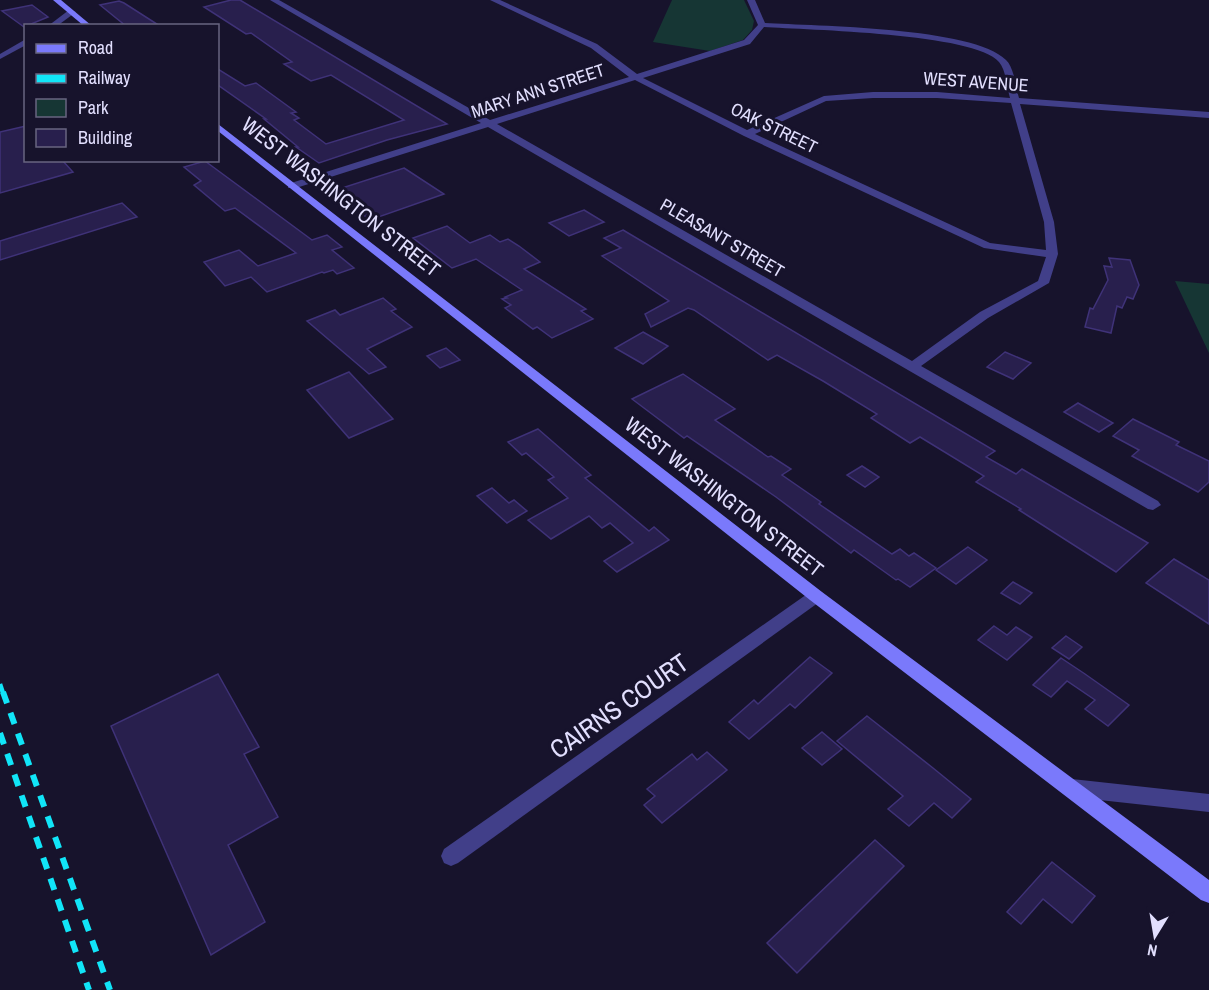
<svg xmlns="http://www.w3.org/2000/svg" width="1209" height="990" font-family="'Archivo Narrow',sans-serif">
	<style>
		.green { fill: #163634 }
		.building { fill: #281f4d; stroke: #3f3278; stroke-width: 1.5 }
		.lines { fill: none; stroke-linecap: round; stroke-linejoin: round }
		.minor { fill: #413f89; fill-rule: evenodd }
		.secondary { fill: #7a79fb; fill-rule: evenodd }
		.rail-far1 { stroke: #11e5f8; stroke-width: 4.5; stroke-dasharray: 10 8; stroke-linecap: butt }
		.rail { stroke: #11e5f8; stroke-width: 6; stroke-dasharray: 12 10; stroke-linecap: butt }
		.labels { text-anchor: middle; stroke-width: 6; stroke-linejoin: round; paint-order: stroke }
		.far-street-label { font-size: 18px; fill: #e2dffe; stroke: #17132c }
		.street-label { font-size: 21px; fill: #e2dffe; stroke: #17132c }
		.near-street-label { font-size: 26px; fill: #e2dffe; stroke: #17132c }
	</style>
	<rect width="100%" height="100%" fill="#17132c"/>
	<g class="green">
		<polygon points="672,0 744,0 754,21 752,30 743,40 710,51 653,42"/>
		<polygon points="1175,281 1209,284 1209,353"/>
	</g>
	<g class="building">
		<polygon points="231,0 240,0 447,124 387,140 319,163 296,147 298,147 264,119 266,119 218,85 218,69 245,86 256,83 296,112 291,113 299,118 294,120 326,144 404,120 331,75 311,81 284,64 292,62 251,33 246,34 204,7"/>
		<polygon points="119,1 124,3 160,26 126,26 100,5"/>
		<polygon points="32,5 48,17 24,27 2,11"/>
		<polygon points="26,126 26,160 62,160 73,172 0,193 0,132"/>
		<polygon points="205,161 312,240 327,235 342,247 332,250 354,268 337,274 333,270 324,273 322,272 267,292 251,277 225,286 204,262 239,250 258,266 296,253 235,208 225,211 194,185 201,181 184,167"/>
		<polygon points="404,168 444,194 370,220 346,201 354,199 339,189"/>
		<polygon points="122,203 137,217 0,260 0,241"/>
		<polygon points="584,210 604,222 569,236 549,223"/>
		<polygon points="447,226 470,243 490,235 500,242 508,239 519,246 540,262 524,269 586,309 581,311 593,319 552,338 537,327 533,329 505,308 511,305 502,299 507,298 505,297 522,290 476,259 452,268 413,238"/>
		<polygon points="623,230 995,451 986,457 1016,474 1022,469 1148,543 1116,572 1019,510 1021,509 976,482 984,476 920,437 910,443 871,418 877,414 823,381 777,355 768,360 694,310 688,308 651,327 645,314 669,301 602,256 621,248 604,238"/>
		<polygon points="1109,258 1130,260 1139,285 1133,299 1127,297 1122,308 1117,306 1111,333 1085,327 1090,308 1093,309 1108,280 1104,266 1112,267"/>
		<polygon points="383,298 396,309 391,311 412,327 367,349 386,367 369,374 307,321 335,310 340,315"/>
		<polygon points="643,332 668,346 643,364 615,348"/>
		<polygon points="446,348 460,360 440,368 427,356"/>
		<polygon points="1005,352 1031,363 1013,379 987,367"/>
		<polygon points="349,372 393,419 349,438 307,390"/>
		<polygon points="683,374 735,409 715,420 768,457 771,456 791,469 782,475 821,502 819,504 892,554 900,549 909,556 914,553 936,568 910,587 898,579 896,580 854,550 851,553 776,497 687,436 684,438 632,399"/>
		<polygon points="1078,403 1113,423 1099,432 1064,412"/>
		<polygon points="1133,419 1179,442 1176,445 1209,461 1209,482 1198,492 1132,456 1139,450 1113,436"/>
		<polygon points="538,429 591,475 585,478 649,531 654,527 669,540 617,572 604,561 633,543 610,523 602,528 589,516 551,539 528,520 568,498 548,480 554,477 526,453 522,455 508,442"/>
		<polygon points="862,466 879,477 865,487 847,475"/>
		<polygon points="492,488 509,503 514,500 527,511 507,523 477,496"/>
		<polygon points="968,547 987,560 956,584 936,570"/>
		<polygon points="1174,559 1209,580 1209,624 1146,583"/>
		<polygon points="1013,582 1032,593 1020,604 1001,593"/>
		<polygon points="994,626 1007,635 1016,627 1032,637 1007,660 978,640"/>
		<polygon points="1066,636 1082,647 1069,659 1052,648"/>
		<polygon points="810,657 832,673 795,708 790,704 749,739 729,722 754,700 758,704"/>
		<polygon points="1061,658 1085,674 1129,705 1108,726 1085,709 1095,700 1067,681 1051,697 1033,685"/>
		<polygon points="218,674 259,747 244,754 278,817 228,845 265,922 211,955 111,726"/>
		<polygon points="867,716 933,768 971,799 952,818 934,803 909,826 888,809 903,796 837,741"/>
		<polygon points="822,732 842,749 822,765 802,748"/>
		<polygon points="707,752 727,770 662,823 644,805 655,796 647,789 692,754 697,760"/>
		<polygon points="875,840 904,866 797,973 767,943"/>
		<polygon points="1052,862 1095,896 1072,923 1043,899 1021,924 1007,912"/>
	</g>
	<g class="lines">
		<g class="minor">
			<path d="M270,0H279L490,120L629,77L591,48L490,0H500L597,44L637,74L744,40L758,25L747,0H755L765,23C815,26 974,27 1006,60C1014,67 1016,88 1019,98L1209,112V118L1020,104L1054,222L1058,254L1049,283L988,318L921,366L1158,501L1161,505L1153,510L1148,509L488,127L296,188H288V184L481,123ZM764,27C807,30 975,33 999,62C1006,70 1007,88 1010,98L937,92H873L824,96L747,130L643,78L750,44ZM635,80L744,136L984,248L1046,257L1038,281L980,312L912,361L497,124ZM873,98H937L1011,103L1044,222L1046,250L990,243L755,134L826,101Z"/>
			<polygon points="69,10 76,12 57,26 48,26"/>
			<polygon points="26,39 26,45 0,59 0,54"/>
			<polygon points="816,590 822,592 824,596 822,600 458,863 451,866 444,863 441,856 444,849 810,592"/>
			<polygon points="1072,779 1209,794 1209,812 1072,797 1065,794 1062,788 1065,782"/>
		</g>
		<g class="secondary">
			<polygon points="53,0 61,0 92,26 84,26"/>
			<polygon points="218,124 822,592 1209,880 1209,903 1201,900 810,600 218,131"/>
		</g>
		<polyline class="rail-far1" points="0,684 3,693"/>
		<g class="rail">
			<polyline points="3,692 110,990"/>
			<polyline points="0,733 89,990"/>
		</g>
	</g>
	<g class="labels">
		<g class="far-street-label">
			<text transform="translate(976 82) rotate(4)" y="6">WEST AVENUE</text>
			<text transform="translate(538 91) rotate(-18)" y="6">MARY ANN STREET</text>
			<text transform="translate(774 128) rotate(26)" y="6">OAK STREET</text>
			<text transform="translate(722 238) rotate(30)" y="6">PLEASANT STREET</text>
		</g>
		<g class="street-label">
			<text transform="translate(341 197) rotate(38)" y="7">WEST WASHINGTON STREET</text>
			<text transform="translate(724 497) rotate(38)" y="7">WEST WASHINGTON STREET</text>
		</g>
		<g class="near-street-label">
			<text transform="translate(619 706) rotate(-35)" y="9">CAIRNS COURT</text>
		</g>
	</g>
	<rect x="24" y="24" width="195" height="138" fill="#17132c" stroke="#686580" stroke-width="1.5"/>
	<rect x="36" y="44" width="30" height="9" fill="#7a79fb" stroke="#686580" stroke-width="1.5"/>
	<text x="78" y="54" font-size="18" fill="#e2dffe">Road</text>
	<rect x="36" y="74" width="30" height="9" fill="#11e5f8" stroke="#686580" stroke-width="1.5"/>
	<text x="78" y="84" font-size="18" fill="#e2dffe">Railway</text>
	<rect x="36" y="99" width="30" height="18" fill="#163634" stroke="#686580" stroke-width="1.5"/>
	<text x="78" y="114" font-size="18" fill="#e2dffe">Park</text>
	<rect x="36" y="129" width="30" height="18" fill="#281f4d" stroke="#686580" stroke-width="1.5"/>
	<text x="78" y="144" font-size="18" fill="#e2dffe">Building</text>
	<g transform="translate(1155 936) rotate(191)" stroke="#17132c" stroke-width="4.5" paint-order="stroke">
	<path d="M0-4.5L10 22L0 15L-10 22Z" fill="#e2dffe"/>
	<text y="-9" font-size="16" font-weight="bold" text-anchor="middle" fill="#e2dffe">N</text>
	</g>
</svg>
